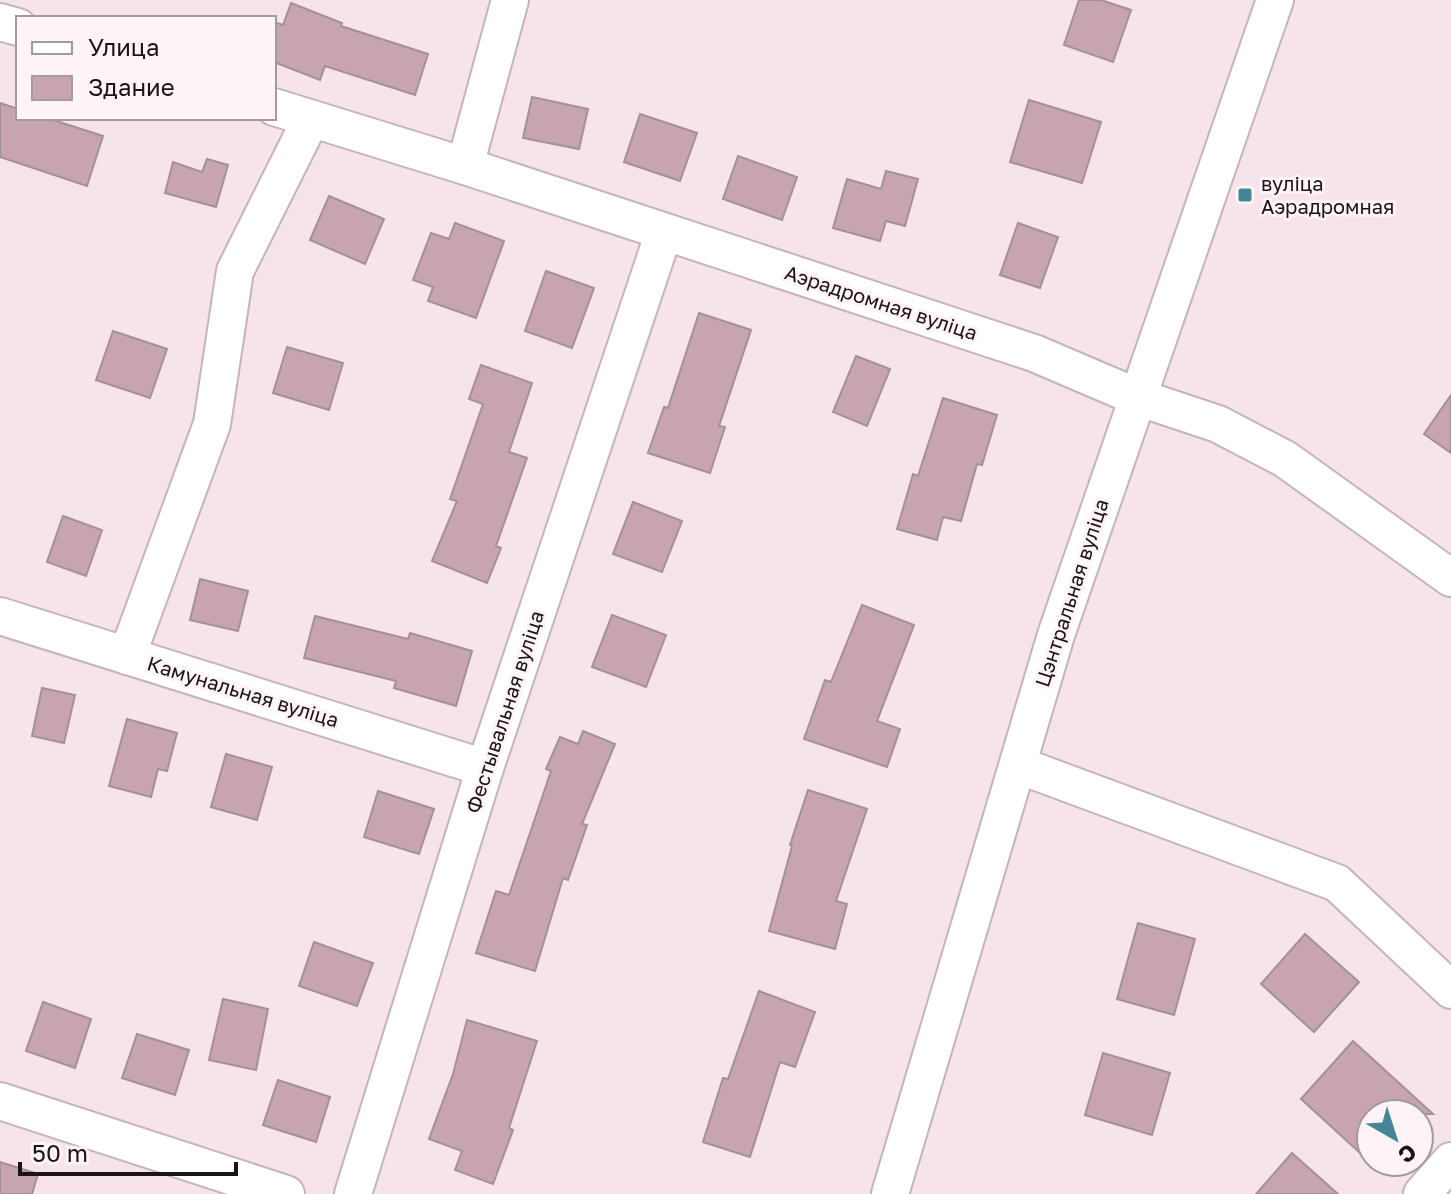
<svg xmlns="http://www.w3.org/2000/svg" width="1451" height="1194" font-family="'Golos Text',sans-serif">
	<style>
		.building { fill: #c8a4b2; stroke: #a29197; stroke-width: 2 }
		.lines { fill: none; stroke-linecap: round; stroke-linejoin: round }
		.minor-casing { stroke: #c6b4bb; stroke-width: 40 }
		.minor { stroke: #fff; stroke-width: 36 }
		.poi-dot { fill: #448698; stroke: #fef3f7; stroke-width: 3 }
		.labels { text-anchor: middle; stroke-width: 6; stroke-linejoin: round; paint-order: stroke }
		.poi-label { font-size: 20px; fill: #1a1416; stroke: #fef3f7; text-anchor: start }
		.street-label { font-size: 20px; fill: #1a1416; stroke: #fef3f7 }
	</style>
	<rect width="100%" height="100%" fill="#f6e3eb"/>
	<g class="building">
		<polygon points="1079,0 1101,0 1131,10 1113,62 1064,45"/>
		<polygon points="291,3 342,23 341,26 428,54 415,95 325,66 320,80 274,62 274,22 283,25"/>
		<polygon points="532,97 588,109 579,149 523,138"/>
		<polygon points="1029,100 1101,122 1082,183 1010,162"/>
		<polygon points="0,103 18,109 18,118 47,118 103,136 87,186 0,157"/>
		<polygon points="640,114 697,133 680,181 624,162"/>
		<polygon points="738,156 797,177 782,220 723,199"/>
		<polygon points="207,159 228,165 216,207 165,193 173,162 202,172"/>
		<polygon points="886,171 918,179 905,226 886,221 880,241 833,228 847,179 881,189"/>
		<polygon points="329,196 384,219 365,264 310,240"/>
		<polygon points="455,223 504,241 476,318 428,301 433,287 413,280 431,233 449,239"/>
		<polygon points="1018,223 1058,237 1040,288 1000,275"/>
		<polygon points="546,271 594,288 572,348 525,331"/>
		<polygon points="699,313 751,330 719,426 725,427 710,473 648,453 664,407 668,408"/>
		<polygon points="113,331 167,349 150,398 96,380"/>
		<polygon points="287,347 343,363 329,410 273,393"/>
		<polygon points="856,356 890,369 867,426 833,412"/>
		<polygon points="481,365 532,383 509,452 527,458 496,546 501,548 487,583 432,561 457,501 450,499 483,404 469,399"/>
		<polygon points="1451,395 1451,453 1424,434"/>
		<polygon points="943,398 997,415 982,465 977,464 961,521 943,517 937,540 897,529 913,474 918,476"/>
		<polygon points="633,502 682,521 662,572 613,554"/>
		<polygon points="63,516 102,530 86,576 47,562"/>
		<polygon points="200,579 248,591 238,631 190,620"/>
		<polygon points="862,605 914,625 877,721 900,729 887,767 804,739 825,680 831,682"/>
		<polygon points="612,615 666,635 646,687 592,667"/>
		<polygon points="315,616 408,639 410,633 472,651 456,706 394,688 396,681 304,658"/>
		<polygon points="42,688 75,695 64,743 32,736"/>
		<polygon points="127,719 177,733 167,771 158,769 151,797 109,786"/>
		<polygon points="583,731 615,744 582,824 587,825 568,880 563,878 535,971 476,953 496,891 509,895 551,771 546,769 560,737 578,744"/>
		<polygon points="226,754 272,767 257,820 211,807"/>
		<polygon points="808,790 867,809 836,901 847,904 835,949 769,931 792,846 790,845"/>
		<polygon points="378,791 434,809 419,854 364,837"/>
		<polygon points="1138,923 1195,939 1174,1015 1117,999"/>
		<polygon points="1305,934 1359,982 1314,1032 1261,984"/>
		<polygon points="314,942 373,963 357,1006 299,986"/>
		<polygon points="759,991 815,1012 795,1067 780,1062 750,1157 703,1142 723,1078 728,1079"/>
		<polygon points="223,999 268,1009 256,1070 209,1060"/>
		<polygon points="43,1002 91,1019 75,1068 26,1051"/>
		<polygon points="467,1020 537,1041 509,1128 513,1130 493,1184 455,1170 462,1151 429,1139 453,1074"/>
		<polygon points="137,1034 189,1050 175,1095 122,1078"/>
		<polygon points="1353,1041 1433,1114 1371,1114 1371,1163 1301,1099"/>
		<polygon points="1103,1053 1170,1073 1152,1135 1085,1115"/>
		<polygon points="278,1080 330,1097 316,1142 263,1125"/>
		<polygon points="1292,1153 1338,1194 1256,1194"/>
		<polygon points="0,1162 38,1174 32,1194 0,1194"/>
	</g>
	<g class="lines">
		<defs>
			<g id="minor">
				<polyline points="0,22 18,27"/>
				<polyline points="274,107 465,166 1034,353 1137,397 1218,424 1285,459 1451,578"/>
				<polyline points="465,166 510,0"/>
				<polyline points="0,616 485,768"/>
				<polyline points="127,656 212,424 235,271 311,119"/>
				<polyline points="1018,765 1337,883 1451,990"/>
				<polyline points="0,1101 286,1194"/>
				<polyline points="353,1194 485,768 664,232"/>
				<polyline points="890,1194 1056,635 1275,0"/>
				<polyline points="1422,1194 1451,1161"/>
			</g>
		</defs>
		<use href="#minor" class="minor-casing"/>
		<use href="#minor" class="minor"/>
	</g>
	<rect class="poi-dot" x="1237" y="187" width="16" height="16" rx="4"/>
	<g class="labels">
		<g class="poi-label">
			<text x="1261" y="191">вуліца<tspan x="1261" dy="23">Аэрадромная</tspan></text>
		</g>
		<g class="street-label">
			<text transform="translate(881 303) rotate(18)" y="7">Аэрадромная вуліца</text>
			<text transform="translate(1072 593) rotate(-72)" y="7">Цэнтральная вуліца</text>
			<text transform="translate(243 692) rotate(17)" y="7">Камунальная вуліца</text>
			<text transform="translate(505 712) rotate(-72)" y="7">Фестывальная вуліца</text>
		</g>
	</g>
	<rect x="16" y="16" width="260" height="104" fill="#fef3f7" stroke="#a39a9d" stroke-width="2"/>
	<rect x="32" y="42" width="40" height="12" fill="#ffffff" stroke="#a39a9d" stroke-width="2"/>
	<text x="88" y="56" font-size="24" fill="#1a1416">Улица</text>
	<rect x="32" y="76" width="40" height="24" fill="#c8a4b2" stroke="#a39a9d" stroke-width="2"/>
	<text x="88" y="96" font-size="24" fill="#1a1416">Здание</text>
	<g transform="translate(1395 1138) rotate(141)"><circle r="38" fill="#fef3f7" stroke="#a39a9d" stroke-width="2"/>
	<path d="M0-6L14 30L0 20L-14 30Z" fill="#448698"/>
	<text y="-12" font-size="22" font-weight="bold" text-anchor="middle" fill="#1a1416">С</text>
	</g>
	<path d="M20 1162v12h216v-12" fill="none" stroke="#1a1416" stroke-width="4"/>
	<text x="32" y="1162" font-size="24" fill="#1a1416" stroke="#fef3f7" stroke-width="6" paint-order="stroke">50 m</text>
</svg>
